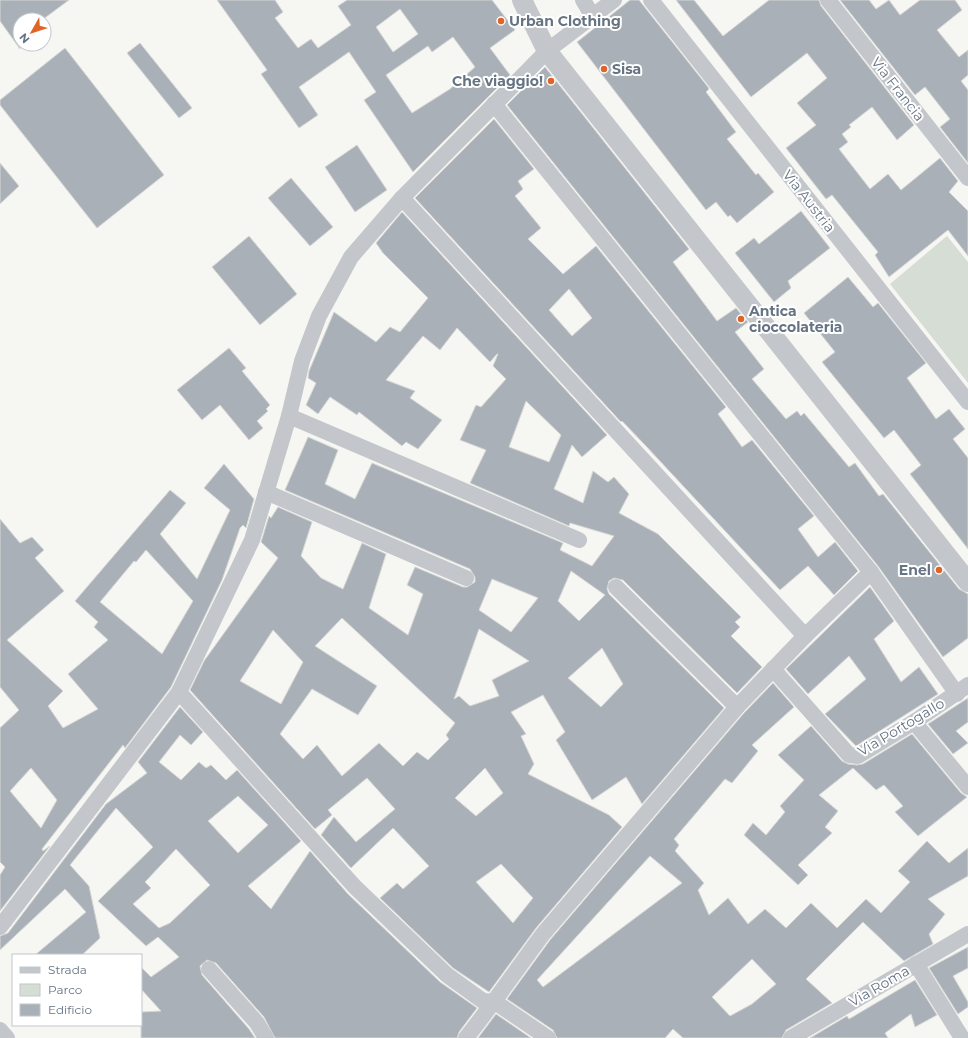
<svg xmlns="http://www.w3.org/2000/svg" width="968" height="1038" font-family="Montserrat,sans-serif">
	<style>
		.green { fill: #d6ddd4 }
		.building { fill: #a9b0b7; stroke: #d7d7d5; fill-rule: evenodd }
		.lines { fill: none; stroke-linecap: round; stroke-linejoin: round }
		.minor { stroke: #c3c6ca; stroke-width: 16 }
		.tertiary { stroke: #c3c6ca; stroke-width: 20 }
		.poi-dot { fill: #e06428; stroke: #fff; stroke-width: 1.5 }
		.labels { text-anchor: middle; stroke-width: 4; stroke-linejoin: round; paint-order: stroke }
		.poi-label { font-size: 14px; font-weight: bold; fill: #657383; stroke: #fff; text-anchor: start }
		.street-label { font-size: 14px; fill: #657383; stroke: #fff }
	</style>
	<rect width="100%" height="100%" fill="#f6f6f3"/>
	<polygon class="green" points="947,236 968,262 968,383 890,284"/>
	<g class="building">
		<polygon points="0,0 69,0 42,20 20,20 20,49 0,21"/>
		<path d="M217,0H275L283,12L275,18L298,48L311,39L318,48L351,25L338,6L347,0H492L515,30L490,48L510,75L413,172L364,100L376,92L349,52L299,87L318,115L299,128L261,74L267,70ZM400,9L418,34L393,52L376,27ZM453,37L475,67L450,89L412,113L386,75L428,46L432,52Z"/>
		<polygon points="630,0 639,0 708,87 709,89 706,92 736,132 727,139 756,175 758,173 774,192 737,223 730,215 728,217 716,202 706,210 577,42"/>
		<polygon points="676,0 694,0 723,36 769,0 819,0 821,6 914,125 897,140 872,107 849,125 851,127 842,134 848,142 839,149 870,189 888,174 901,190 940,158 958,181 949,192 968,211 968,256 948,230 889,277 875,255 878,252 832,195 826,199 786,148 816,125 797,103 827,78 807,53 751,97"/>
		<polygon points="840,0 869,0 876,9 889,0 900,15 920,0 955,0 962,10 937,30 959,57 968,50 968,75 961,81 968,90 968,163 940,127 950,119 925,87 915,95"/>
		<polygon points="140,43 192,108 179,118 127,53"/>
		<polygon points="65,48 164,175 97,228 0,105 0,100"/>
		<polygon points="545,67 689,249 673,262 717,321 736,308 748,322 735,332 764,369 752,379 786,419 797,411 801,416 804,413 849,467 855,463 879,496 883,494 959,589 968,594 968,638 943,657 878,566 507,105"/>
		<path d="M494,119L534,169L518,181L523,189L515,196L541,228L528,239L563,274L596,246L726,407L718,414L742,447L752,440L814,516L798,529L818,557L835,542L858,571L834,595L808,566L780,590L645,445L622,421L621,422L415,198ZM569,289L592,318L572,336L549,310Z"/>
		<polygon points="357,145 387,190 355,212 325,167"/>
		<polygon points="0,163 19,186 0,204"/>
		<polygon points="291,178 333,227 310,246 268,198"/>
		<polygon points="801,211 830,248 788,281 791,288 774,302 735,253 754,238 759,244"/>
		<path d="M402,212L607,435L582,457L572,445L554,489L583,503L593,471L608,482L614,477L629,494L619,513L658,534L741,617L735,622L740,627L731,636L762,667L737,693L623,580L614,578L609,581L607,589L609,594L724,708L642,804L626,777L592,800L556,740L565,732L543,695L511,712L526,734L521,736L534,764L528,774L609,815L622,827L536,928L489,992L453,968L380,898L397,883L403,889L429,866L393,828L351,868L321,835L334,817L356,842L395,809L367,778L328,810L332,815L315,829L190,690L204,661L278,558L261,542L269,516L271,518L278,507L312,522L301,556L321,578L343,589L362,543L386,554L369,608L408,635L423,594L407,585L415,567L463,587H467L475,582V577L470,569L285,490L308,437L338,450L325,484L355,499L372,463L563,543L560,550L592,566L614,536L570,523L569,526L470,483L486,450L460,440L476,405L481,407L506,379L493,366L498,354H497L490,362L457,328L440,350L423,336L386,380L415,391L410,398L442,420L418,449L406,442L402,446L359,412L357,415L330,397L318,414L306,405L316,383L308,378L309,371L334,312L376,342L390,327L400,332L428,298L383,253L376,243ZM526,401L561,435L549,462L509,447ZM571,571L605,595L579,621L558,601ZM492,579L538,598L511,632L479,610ZM342,618L455,723L446,735L449,739L428,760L417,752L403,766L379,743L342,776L317,745L303,759L280,734L312,689L358,715L377,686L315,646ZM479,629L529,661L492,680L499,696L470,706L459,696L454,699ZM273,630L303,662L281,704L240,681ZM602,648L623,684L601,707L568,678ZM485,768L503,793L476,816L455,798ZM501,864L533,898L513,923L476,882Z"/>
		<polygon points="249,236 297,294 260,325 212,267"/>
		<polygon points="848,277 873,307 878,303 926,363 907,378 936,419 949,409 965,429 953,439 968,458 968,549 910,474 921,465 894,430 884,438 822,362 835,352 804,313"/>
		<polygon points="229,348 246,368 242,371 270,405 266,409 268,411 257,421 263,428 249,440 220,405 202,420 177,390"/>
		<path d="M224,464L254,499L246,528L243,525L240,528L222,580L171,687L125,748L123,745L42,849L43,851L50,846L0,911V875L5,867L0,862V728L19,710L0,687V519L20,543L32,537L44,550L35,558L64,591L7,640L63,691L48,706L63,728L98,709L68,674L108,640L94,627L98,622L75,601L170,490L186,503L160,534L197,579L230,510L204,488ZM146,550L193,601L162,654L100,602L134,561L136,562ZM31,768L57,800L41,828L10,791Z"/>
		<polygon points="870,587 894,621 874,639 901,682 919,667 938,694 856,746 825,714 866,679 849,656 808,694 786,669"/>
		<path d="M773,683L794,707L752,745L758,751L732,783L725,779L674,839L679,845L675,851L704,883L698,890L709,915L728,898L748,924L765,909L786,928L811,903L837,928L866,899L881,913L910,882L898,871L927,841L949,863L968,848V876L928,899L945,914L929,934L933,944L904,961L863,922L806,979L832,1003L786,1030L782,1038H683L673,1029L665,1038H557L553,1030L507,999L550,940L744,713ZM650,856L682,883L543,987L537,980ZM752,959L776,984L752,1004L730,1016L712,997Z"/>
		<polygon points="968,698 968,722 956,731 968,743 953,754 928,724"/>
		<path d="M180,707L203,732L191,745L180,735L159,762L181,780L199,762L206,768L211,765L226,780L237,770L301,841L248,886L271,909L310,851L348,894L440,982L477,1008L459,1032L457,1038H275L264,1017L216,963L207,960L200,966L202,975L249,1029L255,1038H141V1012L161,1011L141,989V967L151,977L179,957L158,937L146,946L98,901L153,847L116,808L70,865L89,886L100,938L82,955H35L86,912L65,889L0,950V936L8,933L106,804L147,773L138,762ZM238,796L268,825L238,853L208,821ZM176,849L210,885L170,923L159,928L133,904L151,888L145,882Z"/>
		<polygon points="811,726 842,761 848,764 857,765 863,764 912,734 961,793 967,797 918,836 895,812 903,806 884,785 876,790 853,768 819,795 838,811 825,827 832,833 798,865 808,875 798,885 744,835 753,823 766,835 785,812 780,806 804,780 778,755"/>
		<polygon points="968,947 968,968 953,976 968,1002 968,1007 958,1014 929,968"/>
		<polygon points="915,980 937,1015 915,1027 911,1014 885,1033 888,1038 810,1038 847,1016 849,1019"/>
		<polygon points="496,1014 531,1038 478,1038"/>
	</g>
	<g class="lines">
		<g class="minor">
			<polyline points="583,0 593,17"/>
			<polyline points="651,0 968,402"/>
			<polyline points="828,0 968,178"/>
			<polyline points="494,104 871,572 957,694"/>
			<polyline points="402,198 805,636"/>
			<polyline points="289,416 579,540"/>
			<polyline points="266,492 466,578"/>
			<polyline points="616,587 737,707"/>
			<polyline points="773,669 849,755 858,756 914,722 968,685"/>
			<polyline points="179,692 355,887 447,975 483,1001 495,1002 548,1038"/>
			<polyline points="914,722 968,787"/>
			<polyline points="0,927 179,692 252,540 289,416 302,361 319,316 351,257 402,198 547,51 614,0"/>
			<polyline points="916,964 962,1038"/>
			<polyline points="209,969 257,1023 266,1038"/>
			<polyline points="0,1030 7,1038"/>
			<path d="M466,1038C493,1004 517,969 543,934L737,707L805,636L871,572"/>
			<polyline points="791,1038 968,934"/>
		</g>
		<polyline class="tertiary" points="522,0 547,51 968,582"/>
	</g>
	<g class="poi-dot">
		<circle cx="501" cy="21" r="4"/>
		<circle cx="604" cy="69" r="4"/>
		<circle cx="551" cy="81" r="4"/>
		<circle cx="741" cy="319" r="4"/>
		<circle cx="939" cy="570" r="4"/>
	</g>
	<g class="labels">
		<g class="poi-label">
			<text x="509" y="26">Urban Clothing</text>
			<text x="612" y="74">Sisa</text>
			<text x="543" y="86" text-anchor="end">Che viaggio!</text>
			<text x="749" y="316">Antica<tspan x="749" dy="16">cioccolateria</tspan></text>
			<text x="931" y="575" text-anchor="end">Enel</text>
		</g>
		<g class="street-label">
			<text transform="translate(898 89) rotate(52)" y="5">Via Francia</text>
			<text transform="translate(809 201) rotate(52)" y="5">Via Austria</text>
			<text transform="translate(901 727) rotate(-31)" y="5">Via Portogallo</text>
			<text transform="translate(879 986) rotate(-30)" y="5">Via Roma</text>
		</g>
	</g>
	<rect x="12" y="954" width="130" height="72" fill="#ffffff" stroke="#c1c7cd"/>
	<rect x="20" y="967" width="20" height="6" fill="#c3c6ca" stroke="#c1c7cd"/>
	<text x="48" y="974" font-size="12" fill="#657383">Strada</text>
	<rect x="20" y="984" width="20" height="12" fill="#d6ddd4" stroke="#c1c7cd"/>
	<text x="48" y="994" font-size="12" fill="#657383">Parco</text>
	<rect x="20" y="1004" width="20" height="12" fill="#a9b0b7" stroke="#c1c7cd"/>
	<text x="48" y="1014" font-size="12" fill="#657383">Edificio</text>
	<g transform="translate(32 32) rotate(231)"><circle r="19" fill="#ffffff" stroke="#c1c7cd"/>
	<path d="M0-3L7 15L0 10L-7 15Z" fill="#e06428"/>
	<text y="-6" font-size="11" font-weight="bold" text-anchor="middle" fill="#657383">N</text>
	</g>
</svg>
